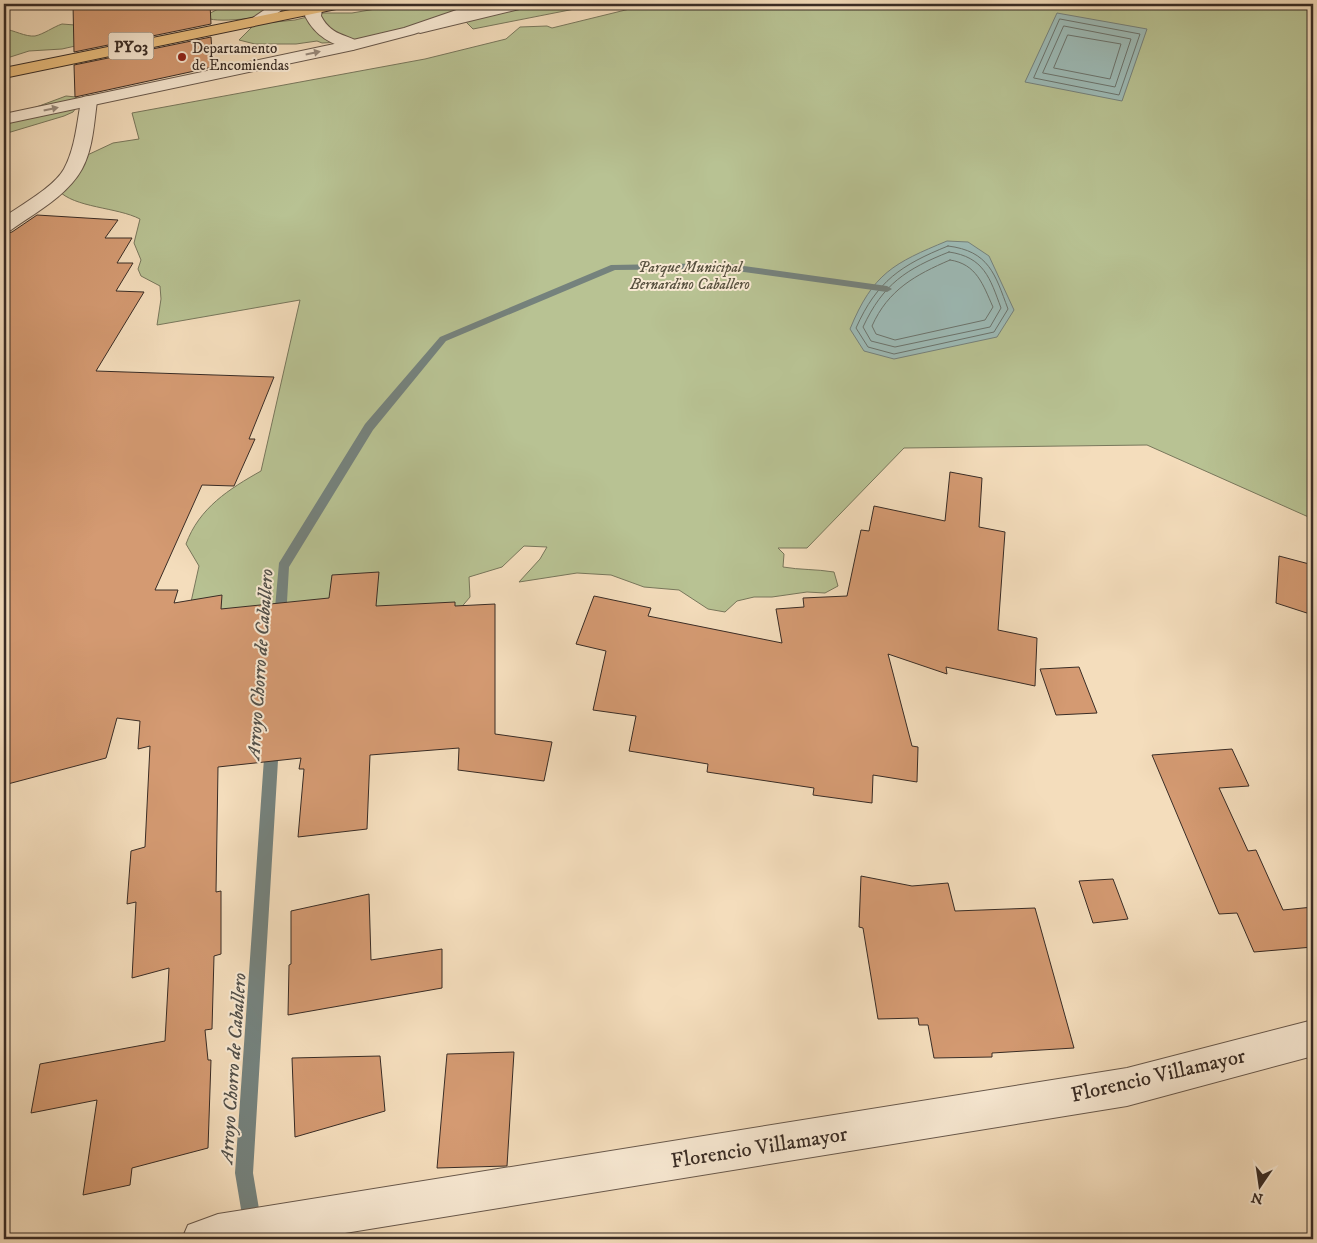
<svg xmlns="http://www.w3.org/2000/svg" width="1317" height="1243" font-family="'IM FELL DW Pica',serif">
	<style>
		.green { fill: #b8c293; stroke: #78775c }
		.water { fill: #9dbbb7; stroke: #75827d }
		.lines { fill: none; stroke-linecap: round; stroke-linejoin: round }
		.shore { stroke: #6b746e; stroke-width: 1 }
		.stream { fill: #75827d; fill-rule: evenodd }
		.building { fill: #d49a72; stroke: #392c25 }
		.minor-casing { stroke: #68584b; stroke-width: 2 }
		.tertiary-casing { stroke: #68584b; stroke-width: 2 }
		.trunk-casing { stroke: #392c25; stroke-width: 2 }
		.minor { fill: #f8e9d3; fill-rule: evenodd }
		.tertiary { fill: #f8e9d3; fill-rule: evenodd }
		.trunk { fill: #eabe7e; fill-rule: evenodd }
		.oneway { fill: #988a7c }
		.poi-dot { fill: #8f2418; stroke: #f8e9d3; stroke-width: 2 }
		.labels { text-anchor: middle; stroke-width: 4; stroke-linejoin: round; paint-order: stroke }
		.far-poi-label { font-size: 15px; fill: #392c25; stroke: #f8e9d3; text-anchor: start }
		.far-park-label { font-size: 15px; font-style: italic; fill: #595240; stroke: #f8e9d3 }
		.shield { fill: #f8e9d3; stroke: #726559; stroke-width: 1 }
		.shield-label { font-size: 16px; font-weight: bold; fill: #392c25 }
		.water-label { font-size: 19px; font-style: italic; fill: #52504a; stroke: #f8e9d3 }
		.near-street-label { font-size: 21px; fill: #392c25; stroke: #f8e9d3 }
	</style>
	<rect width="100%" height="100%" fill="#f4ddbc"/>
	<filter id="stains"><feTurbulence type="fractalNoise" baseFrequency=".004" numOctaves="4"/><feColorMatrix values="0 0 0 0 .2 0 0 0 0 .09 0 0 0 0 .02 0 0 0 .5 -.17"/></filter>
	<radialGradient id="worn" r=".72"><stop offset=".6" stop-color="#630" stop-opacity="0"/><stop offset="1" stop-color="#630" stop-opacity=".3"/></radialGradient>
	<g class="green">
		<path d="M227,4H297C286,16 226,23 210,19L207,15Z"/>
		<polygon points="405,4 600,4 473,29 455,11 411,31 342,42 322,43 317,41 296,44 255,44 239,40 253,26 265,23 295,20 324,13 352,13"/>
		<path d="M650,4H1313V519L1147,445L904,448L807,548H778L784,554L783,567C800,570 816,569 834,572L838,586L825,593L807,592L772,597H754L737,601L725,612L708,609L679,590L644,587L611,575L577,573L519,582L540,559L547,547L524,546L502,567L469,577L470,597L459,610L189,611L199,566L186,544C199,508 229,489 261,471L300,300L157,325L161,299L160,286L141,276L138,269L141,260L134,243L140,219C117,207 74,208 58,190L81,158L113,143L139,139L132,113L425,59L506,39L520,27L547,26L552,28Z"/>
		<path d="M62,24L88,26L93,42L62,49L29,51L4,59V29C14,30 25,37 35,36C44,34 53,27 62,24Z"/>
		<polygon points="66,96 76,97 81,101 73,112 64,116 4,134 4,116 15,115"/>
	</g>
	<g class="water">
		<polygon points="1057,13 1147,29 1122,101 1025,82"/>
		<path d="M947,241L968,242L989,256L1014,310L997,337L894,359L864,351L850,329C873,273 894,263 947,241Z"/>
	</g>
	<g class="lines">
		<g class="shore">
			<polygon points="1060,19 1140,34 1119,95 1034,78"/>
			<polygon points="1064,26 1131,39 1115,87 1043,73"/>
			<polygon points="1068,35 1121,44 1110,79 1054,68"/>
			<path d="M948,246C989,251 995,274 1008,309L994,332L894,354L868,347L856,328C877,281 901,265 948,246Z"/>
			<path d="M949,252C984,257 990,278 1001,308L990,327L895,347L871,341L863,327C883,284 906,269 949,252Z"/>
			<path d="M950,260C977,264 983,285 993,307L985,320L895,340L876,334L872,326C888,290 915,275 950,260Z"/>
		</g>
		<g class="stream">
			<polygon points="722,263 887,286 892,289 887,292 722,269 615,270 446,341 373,430 289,567 286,619 284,623 276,623 274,619 279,563 365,424 440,337 611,265"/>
			<polygon points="272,738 277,740 279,744 253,1173 264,1239 246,1239 235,1173 265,744 267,740"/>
		</g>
	</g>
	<g class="building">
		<polygon points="73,4 210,4 211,24 74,52"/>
		<polygon points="211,37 213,67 75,97 74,65"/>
		<polygon points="37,215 118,220 105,238 132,238 117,263 133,263 116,291 144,292 96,371 274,377 249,439 255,439 234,486 202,485 155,590 178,590 174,603 222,595 221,609 329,598 332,575 379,572 376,606 455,602 455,606 495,604 495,734 552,742 544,781 458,770 459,748 370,755 367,829 298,837 304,769 299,769 301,758 218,767 216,892 221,891 221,954 214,956 212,1029 205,1030 208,1060 211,1060 208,1148 132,1168 130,1185 83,1195 97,1100 31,1113 40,1064 165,1041 169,968 132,978 136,902 127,904 131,851 145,847 150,746 138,749 140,721 117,718 106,758 4,785 4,234 12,232"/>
		<polygon points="950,472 982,478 979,527 1005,532 998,630 1037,638 1035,686 946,667 947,674 888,654 912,746 918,747 917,782 873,775 872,803 813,795 814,788 707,772 708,764 629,751 636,716 593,710 606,651 576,644 594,596 651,608 648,616 782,643 776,609 804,607 803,598 847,596 861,530 869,531 874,506 945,521"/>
		<polygon points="1279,556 1313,565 1313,615 1276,603"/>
		<polygon points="1079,667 1097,713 1056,715 1040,669"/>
		<polygon points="1232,749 1249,786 1219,788 1248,851 1256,850 1283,910 1313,907 1313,947 1254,952 1237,913 1219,914 1152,755"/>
		<polygon points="861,876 912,886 948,883 955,911 1035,908 1074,1048 992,1053 992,1057 934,1058 928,1025 919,1025 918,1018 878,1019 863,928 859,927"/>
		<polygon points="1113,879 1128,919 1093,923 1079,881"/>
		<polygon points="369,894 371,960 442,949 442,988 288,1015 289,965 291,964 291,911"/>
		<polygon points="514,1052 507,1166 437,1168 447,1054"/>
		<polygon points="380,1056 385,1111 295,1137 292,1058"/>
	</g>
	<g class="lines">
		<defs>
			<g id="minor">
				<polygon points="273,4 290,4 264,23 254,23 251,20 254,17"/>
				<path d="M297,4L320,6L322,9L321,16C333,39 353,34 361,45L353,50C331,44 316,37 305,16L307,11Z"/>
				<polygon points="505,4 530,4 528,7 420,33 412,28 415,25"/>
				<path d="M89,96L95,97L97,101C94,123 93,149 82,169C67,196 35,213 11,230L4,232V217C21,205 54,187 64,169C75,149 77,123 81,101L83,97Z"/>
				<polygon points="1313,1020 1313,1056 1127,1106 308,1239 182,1239 188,1225 218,1214 1127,1068"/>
			</g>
			<polygon id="tertiary" points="474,4 495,4 493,7 414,34 353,50 4,124 4,114 353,40 404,28"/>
			<polygon id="trunk" points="320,4 348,4 341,8 4,78 4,68"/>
		</defs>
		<use href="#minor" class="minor-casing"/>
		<use href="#tertiary" class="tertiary-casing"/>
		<use href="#trunk" class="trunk-casing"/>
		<use href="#minor" class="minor"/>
		<use href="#tertiary" class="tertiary"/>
		<use href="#trunk" class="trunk"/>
	</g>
	<defs><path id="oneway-solid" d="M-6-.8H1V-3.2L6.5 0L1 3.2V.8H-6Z" transform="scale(1.25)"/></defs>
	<g class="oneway">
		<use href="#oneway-solid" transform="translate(313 53) rotate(-12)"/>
		<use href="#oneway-solid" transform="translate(51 109) rotate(-12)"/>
	</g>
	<circle class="poi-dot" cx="182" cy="57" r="5"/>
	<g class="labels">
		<g class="far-poi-label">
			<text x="192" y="53">Departamento<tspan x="192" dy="17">de Encomiendas</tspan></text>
		</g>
		<g class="far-park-label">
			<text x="690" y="272">Parque Municipal<tspan x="690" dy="17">Bernardino Caballero</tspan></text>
		</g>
		<rect class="shield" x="108.5" y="32.5" width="45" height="27" rx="4"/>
		<g class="shield-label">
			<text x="131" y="52">PY03</text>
		</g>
		<g class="water-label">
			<text transform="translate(259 664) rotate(-86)" y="7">Arroyo Chorro de Caballero</text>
			<text transform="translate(232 1068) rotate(-86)" y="7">Arroyo Chorro de Caballero</text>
		</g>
		<g class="near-street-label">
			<text transform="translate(1158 1075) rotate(-13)" y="7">Florencio Villamayor</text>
			<text transform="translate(759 1147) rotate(-9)" y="7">Florencio Villamayor</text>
		</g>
	</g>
	<rect width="1317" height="1243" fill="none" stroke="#f4ddbc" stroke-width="20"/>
	<rect x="5" y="5" width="1307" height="1233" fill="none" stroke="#392c25" stroke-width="2.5"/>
	<rect x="10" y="10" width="1297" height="1223" fill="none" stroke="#392c25"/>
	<g transform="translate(1260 1186) rotate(193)" stroke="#f8e9d3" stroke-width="4" paint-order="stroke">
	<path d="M0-4L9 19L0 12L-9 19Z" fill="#392c25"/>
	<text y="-8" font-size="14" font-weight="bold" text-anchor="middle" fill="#392c25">N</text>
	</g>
	<rect width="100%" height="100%" filter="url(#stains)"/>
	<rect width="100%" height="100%" fill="url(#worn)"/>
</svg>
